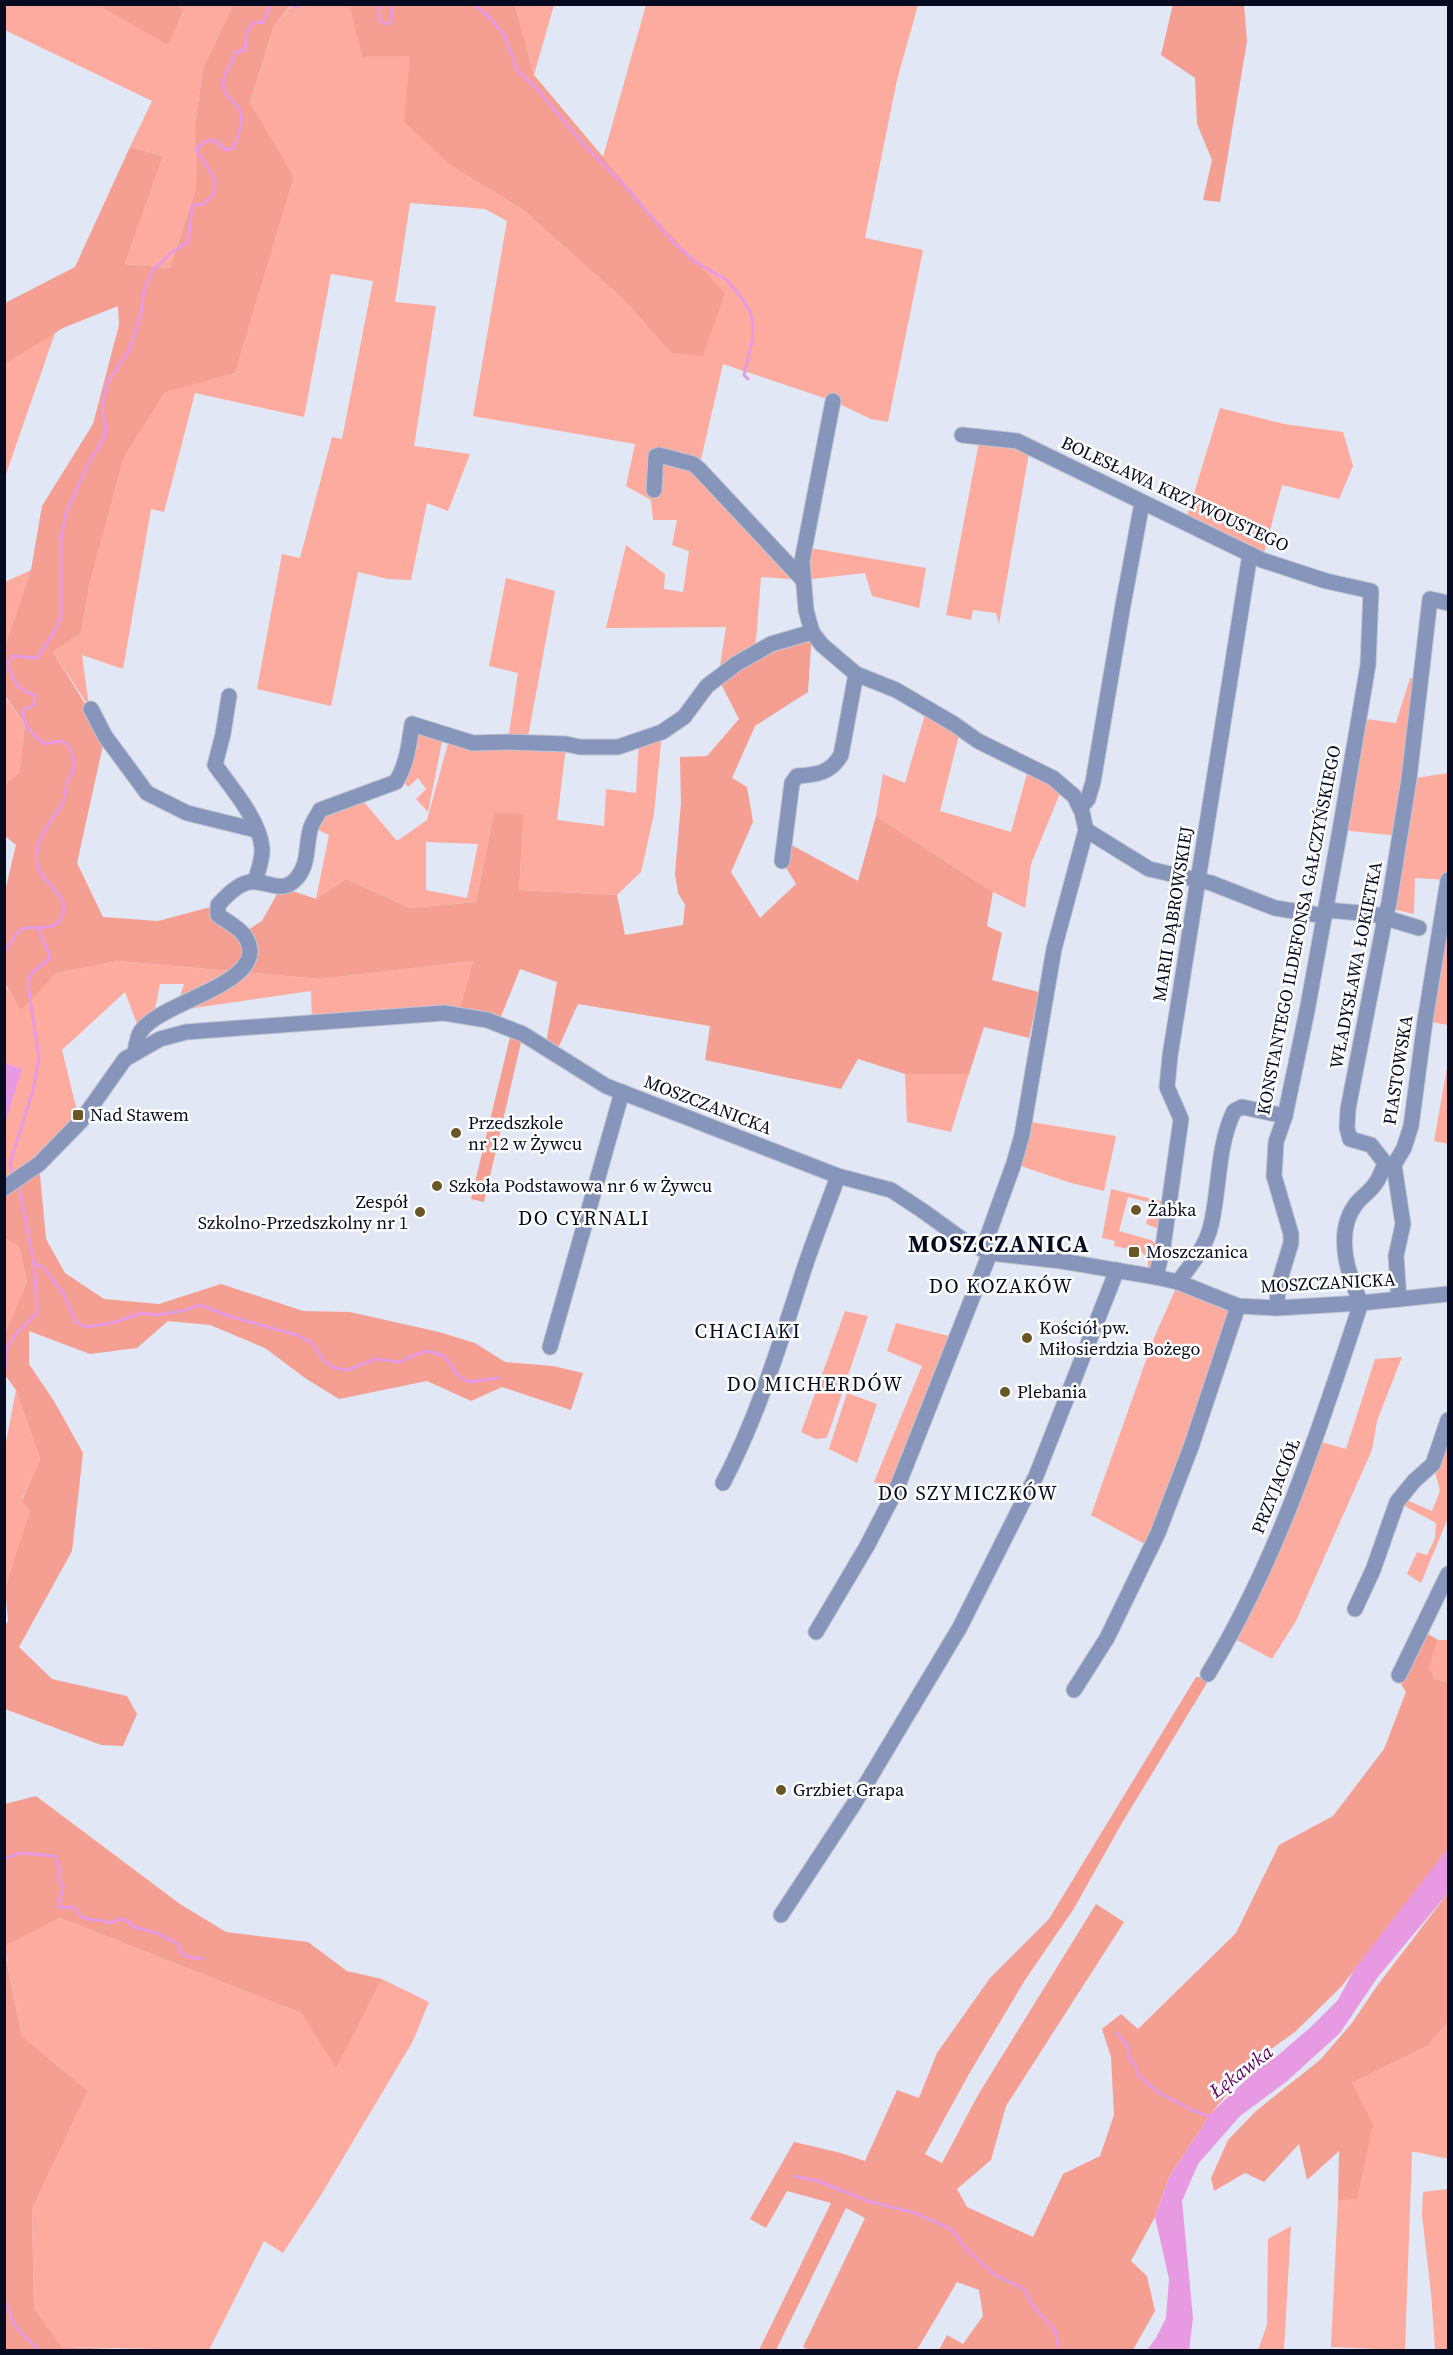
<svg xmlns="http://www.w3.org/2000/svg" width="1453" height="2355" font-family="'Source Serif 4',serif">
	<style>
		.green { fill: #fdab9e; fill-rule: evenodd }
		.forest { fill: #f49f92 }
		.water { fill: #e79ae2 }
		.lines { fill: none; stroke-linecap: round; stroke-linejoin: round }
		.stream { stroke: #e79ae2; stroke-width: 3 }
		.minor-casing { stroke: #bec4d2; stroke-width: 17 }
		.minor { stroke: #8795bb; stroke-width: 15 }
		.poi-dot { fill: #6a5726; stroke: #fff; stroke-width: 2 }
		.labels { text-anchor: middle; stroke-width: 5; stroke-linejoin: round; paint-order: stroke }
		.street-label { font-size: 18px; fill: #060b22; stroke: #fff }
		.poi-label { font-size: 18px; fill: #060b22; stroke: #fff; text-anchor: start }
		.neighbourhood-label { font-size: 20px; letter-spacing: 1.5px; fill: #060b22; stroke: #fff }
		.water-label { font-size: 20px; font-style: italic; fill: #620062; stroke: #fff }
		.district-label { font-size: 24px; font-weight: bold; letter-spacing: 1.5px; fill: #060b22; stroke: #fff }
	</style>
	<rect width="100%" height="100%" fill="#e1e7f4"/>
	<g class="green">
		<polygon points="4,5 98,5 168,44 184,12 176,5 233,5 203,68 195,125 196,188 170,268 125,264 163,156 130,147 152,101 5,30"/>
		<polygon points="292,5 349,5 362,57 410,55 453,167 523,210 624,300 671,353 652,215 603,157 646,5 918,5 897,80 865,238 923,250 888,422 871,419 833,401 723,364 699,468 803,580 805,547 926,568 919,608 872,596 865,573 803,580 761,577 755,653 718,678 726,627 606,628 626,545 665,574 664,589 683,592 689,551 672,545 677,520 653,520 651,500 626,486 635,444 473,416 507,221 485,209 410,203 395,302 436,306 414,446 470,454 448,511 427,503 411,580 388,579 358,572 331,706 257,689 282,554 300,558 332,437 342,439 373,281 331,274 304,417 195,393 164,512 151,509 123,669 82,655 89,707 53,652 81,633 90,582 124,457 165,391 235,373 294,177 250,104 274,26"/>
		<polygon points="515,5 554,5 534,75"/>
		<polygon points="55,332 55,333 5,477 5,364"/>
		<polygon points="1220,408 1284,424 1343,432 1353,466 1339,499 1282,485 1262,560 1185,523"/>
		<polygon points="980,437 1030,447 999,624 996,613 973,610 971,620 946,615"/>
		<polygon points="31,570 5,646 5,582"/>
		<path d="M506,578L555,591L527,742L566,747L557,820L604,826L606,789L636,793L639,742L662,732L654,814L641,872L617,895L519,890L524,815L494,812L476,902L410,908L346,879L316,899L329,835L311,827L321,810L358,795L397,841L427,820L450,736L508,741L518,673L489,666ZM426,842L478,844L467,898L426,890Z"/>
		<polygon points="1410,678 1421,680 1410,779 1448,773 1448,1025 1425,1021 1448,880 1415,878 1414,914 1388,908 1400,836 1340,830 1359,718 1396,723"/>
		<polygon points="4,696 25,724 19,773 5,785"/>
		<polygon points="926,711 959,735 940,811 1011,832 1029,766 1063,786 1031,864 1025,908 993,892 876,816 883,774 905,783"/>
		<polygon points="414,730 443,737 428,812 416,799 426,789 418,778 408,787 402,779"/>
		<polygon points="118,961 320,979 473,961 458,1015 312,1024 311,991 180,1010 177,1005 184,984 160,984 153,1018 140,1032 125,992 62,1050 78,1115 81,1121 5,1186 5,1124 21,1069 5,1063 4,984 21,1009 57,973"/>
		<polygon points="1448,1062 1448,1144 1434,1141"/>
		<polygon points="905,1074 969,1074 951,1132 907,1122"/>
		<polygon points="1031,1122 1116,1136 1104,1191 1071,1183 1018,1165"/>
		<polygon points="1111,1189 1165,1202 1159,1229 1146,1224 1152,1203 1128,1197 1119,1231 1151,1240 1157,1245 1151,1271 1148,1270 1148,1261 1142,1252 1114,1246 1115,1241 1102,1238"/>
		<polygon points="5,1238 19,1247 27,1282 5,1332"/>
		<polygon points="1176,1288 1230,1310 1150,1547 1091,1515 1154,1338"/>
		<polygon points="845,1311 868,1316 828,1435 826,1438 816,1439 801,1432"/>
		<polygon points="896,1323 957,1338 894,1490 874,1482 922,1366 887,1351"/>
		<polygon points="1402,1357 1377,1421 1372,1450 1296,1621 1272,1659 1235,1639 1318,1441 1346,1449 1375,1359"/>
		<polygon points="16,1390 40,1459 22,1499 31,1511 5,1587 5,1447"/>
		<polygon points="847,1393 877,1404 857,1463 829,1449"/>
		<polygon points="1448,1421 1448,1518 1421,1583 1407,1574 1417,1552 1427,1555 1435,1538 1436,1523 1401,1504 1404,1499 1432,1511 1440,1491 1434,1467"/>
		<polygon points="1438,1640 1448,1640 1448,1682 1435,1679 1429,1667"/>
		<polygon points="60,1918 301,2013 336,2067 382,1979 429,2002 413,2041 321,2195 283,2253 264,2241 209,2350 62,2347 34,2308 32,2209 88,2091 22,2036 4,1946"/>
		<path d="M1448,2022V2158C1436,2158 1424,2152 1412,2152L1405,2350L1331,2347L1338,2201L1357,2199L1352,2083L1427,2046Z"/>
		<polygon points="1448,2189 1448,2350 1435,2350 1431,2293 1422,2215 1423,2192"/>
		<polygon points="1291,2226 1284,2350 1258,2350 1267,2325 1268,2239"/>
	</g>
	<g class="forest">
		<polygon points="1173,4 1244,5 1247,41 1220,202 1203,200 1212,160 1197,124 1195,78 1161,55"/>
		<polygon points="98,5 176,5 184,11 168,45"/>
		<polygon points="233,5 291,5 274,26 250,103 294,177 235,373 165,392 124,457 90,582 81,633 53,652 105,736 77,863 103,917 158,921 218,905 243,933 262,921 281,887 316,899 346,879 410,908 476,902 494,812 524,814 519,890 617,895 625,935 683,925 685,905 678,893 675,874 681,803 680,757 707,756 739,719 718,678 812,632 808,692 755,726 732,778 747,787 753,822 731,872 760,918 796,884 782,861 786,842 858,881 876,816 993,892 987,926 1002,933 992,980 1039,992 1029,1038 984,1027 969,1074 905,1074 858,1059 841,1089 705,1060 710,1026 578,1004 555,1055 545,1049 557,982 520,969 498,1024 458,1015 473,961 320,979 118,961 57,973 21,1010 5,984 5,891 16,845 5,836 4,785 19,773 25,724 5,696 5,646 31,570 42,506 93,424 119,325 118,306 63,328 5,364 5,303 75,267 130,147 163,156 125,264 170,268 196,188 195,125 203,68"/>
		<polygon points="349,5 515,5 534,75 652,215 725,293 703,356 671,353 624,300 523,210 453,167 404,122 410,56 362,57"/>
		<polygon points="512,1029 523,1034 484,1202 471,1199"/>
		<polygon points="39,1164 46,1239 65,1273 104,1299 159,1304 221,1284 303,1311 350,1312 439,1332 475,1343 505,1362 553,1366 583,1373 571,1410 502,1387 471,1401 427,1381 339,1399 305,1378 265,1348 210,1325 168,1321 137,1348 90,1354 29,1331 29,1364 54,1401 83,1453 72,1551 19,1647 52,1679 127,1696 137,1714 123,1746 101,1745 5,1709 4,1628 8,1621 5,1587 30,1511 22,1500 40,1459 16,1390 5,1375 5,1332 27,1282 19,1247 5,1238 5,1186"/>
		<polygon points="1423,1631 1438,1640 1429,1667 1435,1679 1448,1682 1448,1850 1341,1987 1295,2032 1257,2059 1212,2112 1169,2177 1155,2217 1131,2261 1147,2276 1155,2311 1133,2350 939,2350 947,2335 963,2344 983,2316 979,2290 957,2282 917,2350 809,2350 803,2347 865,2218 846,2208 776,2350 759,2350 831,2203 787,2191 766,2228 750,2219 794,2142 841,2153 865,2161 897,2090 919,2098 937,2053 990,1978 1049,1919 1196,1677 1210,1678 1122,1823 1073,1910 1025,1980 969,2074 925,2154 942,2163 978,2095 1096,1904 1124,1922 1006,2106 991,2160 957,2189 967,2207 1033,2237 1063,2174 1100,2156 1114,2115 1111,2057 1102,2029 1121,2014 1138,2029 1236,1933 1279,1845 1333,1816 1384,1749 1406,1692 1398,1679"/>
		<polygon points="36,1796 180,1904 226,1932 308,1942 347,1971 382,1979 336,2068 301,2013 60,1918 5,1946 5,1804"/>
		<polygon points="1448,1893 1448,2022 1427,2046 1352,2083 1373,2124 1357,2199 1338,2201 1339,2151 1307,2180 1299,2144 1264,2182 1245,2173 1214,2191 1211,2178 1228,2140 1256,2111 1320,2060 1352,2023 1377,1986"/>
		<polygon points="5,1953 22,2036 88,2091 32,2209 34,2308 62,2347 141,2350 5,2350"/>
	</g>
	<g class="water">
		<polygon points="5,1063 22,1069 5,1124 4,1063"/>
		<polygon points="1448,1848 1448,1893 1377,1978 1340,2033 1287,2081 1240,2116 1198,2164 1182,2201 1193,2318 1189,2350 1147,2350 1156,2338 1166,2318 1169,2279 1155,2217 1169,2177 1212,2112 1259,2068 1276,2057 1313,2025 1338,2000 1354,1970"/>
	</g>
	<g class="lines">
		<g class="stream">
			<polyline points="289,4 297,7 300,4"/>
			<polyline points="380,4 378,15 380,21 386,24 390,23 392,18 391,4"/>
			<polyline points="474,4 490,18 505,36 517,70 537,89 584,145 626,187 674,243 697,263 727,280 740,296 750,311 753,325 752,342 744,375 748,379"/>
			<path d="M4,951C12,944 15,930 25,928C35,926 54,931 60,920C75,896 41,884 37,864C36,860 37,851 38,846C42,829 55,817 63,802C66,795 65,791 67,784C68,779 71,776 73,772C76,763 72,742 60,741C56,741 50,743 46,744C33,736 23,725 23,710L34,705L35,695C19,692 11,679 8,663L13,656L37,658L56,629L61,617V539L66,513L89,462L105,436L106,428L102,410L107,383L129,351L141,313L144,290L153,270L171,253L188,242L192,207L195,204L202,205L214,194L215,179L196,149L205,142L214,140L226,150L233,148C238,138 246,117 238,107C232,100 223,94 223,84C223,73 233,64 235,53L245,50L247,32L254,22L263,23L271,4"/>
			<path d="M13,1175L10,1163L33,1090L39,1058L28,985L30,975L50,958C47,947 41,939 39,928"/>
			<polyline points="34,1263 44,1268 64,1295 76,1322 86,1327 112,1323 142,1313 156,1315 182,1311 200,1305 232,1317 297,1335 312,1343 324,1361 335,1368 348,1370 376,1359 400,1362 419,1353 429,1351 444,1356 459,1376 469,1382 498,1378"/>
			<polyline points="4,1377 7,1347 15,1335 37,1313 35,1270 20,1190"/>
			<path d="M4,1859L20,1853L55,1856L60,1870L58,1877L63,1887L58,1906L62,1908L73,1907C77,1910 79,1916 84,1918C92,1921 100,1918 110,1923L121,1919L126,1920L134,1927L157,1933L178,1944L181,1953L188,1957L203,1959"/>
			<polyline points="1117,2033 1128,2047 1129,2057 1135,2065 1138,2075 1158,2092 1192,2110 1211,2117"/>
			<polyline points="794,2176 818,2181 868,2201 915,2213 951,2229 966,2249 995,2275 1024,2289 1035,2309 1055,2330 1059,2350"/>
			<path d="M4,2302C10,2308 9,2314 12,2321C19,2332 30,2342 39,2350"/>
		</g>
		<defs>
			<g id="minor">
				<polyline points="833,401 802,561 806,610 812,632 822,645 856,674 896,690 954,724 978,741 1053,778 1074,796 1082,812 1086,830 1054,949 1022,1135 1014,1163 983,1249"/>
				<polyline points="962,435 1017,441 1262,560 1326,581 1371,591 1368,665 1340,830 1307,1011 1285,1116 1276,1142 1274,1176 1291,1234 1291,1243 1278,1286 1277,1308"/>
				<polyline points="654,490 656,456 659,455 693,464 699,469 803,580"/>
				<path d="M229,696L223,734L215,765C231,787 260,821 262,848C263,859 258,871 255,881"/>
				<polyline points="91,709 105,736 147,793 187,813 256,830"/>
				<polyline points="1080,808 1088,799 1093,782 1123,605 1142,503"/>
				<polyline points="1086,830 1149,869 1211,883 1275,908 1325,916"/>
				<path d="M782,861L792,783L797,776C816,775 831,773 841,755L856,674"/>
				<polyline points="1326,910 1373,914 1419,928"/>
				<path d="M135,1053C136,1046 137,1036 141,1031C162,1000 277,982 244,935C238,927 226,921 218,915V905C227,895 241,880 256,882C271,883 283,893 296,879C310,864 305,845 311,827C313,821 318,815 320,810L396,782C407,764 409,744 412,724L473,743L508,742L566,744L580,747H618L662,732L684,717L707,686L736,664L771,644L812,632"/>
				<polyline points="4,1188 39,1164 81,1121 125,1059 160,1039 186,1032 444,1013 487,1020 523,1034 606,1086 838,1176 891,1190 923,1211 963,1240 990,1253 1061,1261 1156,1277 1178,1282 1238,1306 1277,1308 1361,1303 1448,1294"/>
				<polyline points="1156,1277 1163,1247 1181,1119 1167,1087 1170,1056 1250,554"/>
				<path d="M1178,1282C1191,1265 1206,1247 1211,1225C1220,1187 1217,1147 1234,1111L1242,1107L1285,1116"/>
				<polyline points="1399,1299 1396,1256 1403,1224 1394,1165 1404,1148 1411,1126 1425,1021 1448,880"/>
				<polyline points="550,1347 622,1092"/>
				<path d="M723,1483C756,1420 777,1353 799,1285C810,1248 825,1213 838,1176"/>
				<polyline points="1355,1609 1373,1570 1397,1502 1414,1481 1433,1464 1448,1420"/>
				<polyline points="816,1632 867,1546 897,1488 990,1253"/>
				<path d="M1208,1674C1278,1559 1319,1431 1361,1303C1348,1275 1334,1233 1356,1204C1361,1197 1370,1192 1375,1184C1380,1178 1382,1170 1385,1163L1371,1145L1350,1139L1347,1128L1348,1109L1385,918L1389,903L1409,779L1430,599L1448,603"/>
				<polyline points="1399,1675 1448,1574"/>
				<polyline points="1074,1690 1107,1638 1158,1533 1191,1447 1238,1306"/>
				<polyline points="781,1915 854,1804 960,1627 1036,1476 1117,1270"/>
			</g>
		</defs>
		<use href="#minor" class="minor-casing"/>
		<use href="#minor" class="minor"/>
	</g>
	<g class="poi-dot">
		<rect x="72" y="1109" width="12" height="12" rx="3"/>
		<circle cx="456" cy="1133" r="6"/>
		<circle cx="437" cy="1186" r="6"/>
		<circle cx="1136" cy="1210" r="6"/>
		<circle cx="420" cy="1212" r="6"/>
		<rect x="1128" y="1246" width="12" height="12" rx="3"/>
		<circle cx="1027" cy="1338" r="6"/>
		<circle cx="1005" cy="1392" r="6"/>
		<circle cx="781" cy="1790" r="6"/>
	</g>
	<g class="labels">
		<g class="street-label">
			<text transform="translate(1175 494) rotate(25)" y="6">BOLESŁAWA KRZYWOUSTEGO</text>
			<text transform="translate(1173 914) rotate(-81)" y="6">MARII DĄBROWSKIEJ</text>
			<text transform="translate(1299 930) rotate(-79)" y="6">KONSTANTEGO ILDEFONSA GAŁCZYŃSKIEGO</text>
			<text transform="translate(1356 965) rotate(-79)" y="6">WŁADYSŁAWA ŁOKIETKA</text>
			<text transform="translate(1398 1070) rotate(-81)" y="6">PIASTOWSKA</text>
			<text transform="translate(708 1105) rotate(21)" y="6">MOSZCZANICKA</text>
			<text transform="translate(1328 1283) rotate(-3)" y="6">MOSZCZANICKA</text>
			<text transform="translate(1276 1486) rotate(-68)" y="6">PRZYJACIÓŁ</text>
		</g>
		<g class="poi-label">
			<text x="90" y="1121">Nad Stawem</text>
			<text x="468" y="1129">Przedszkole<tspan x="468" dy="21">nr 12 w Żywcu</tspan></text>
			<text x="449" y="1192">Szkoła Podstawowa nr 6 w Żywcu</text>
			<text x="408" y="1208" text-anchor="end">Zespół<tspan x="408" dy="21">Szkolno-Przedszkolny nr 1</tspan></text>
			<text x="1148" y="1216">Żabka</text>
			<text x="1146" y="1258">Moszczanica</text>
			<text x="1039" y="1334">Kościół pw.<tspan x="1039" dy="21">Miłosierdzia Bożego</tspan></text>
			<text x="1017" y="1398">Plebania</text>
			<text x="793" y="1796">Grzbiet Grapa</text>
		</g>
		<g class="neighbourhood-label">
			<text x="584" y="1225">DO CYRNALI</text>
			<text x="1001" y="1293">DO KOZAKÓW</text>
			<text x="748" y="1338">CHACIAKI</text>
			<text x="815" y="1391">DO MICHERDÓW</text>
			<text x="968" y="1500">DO SZYMICZKÓW</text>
		</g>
		<g class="water-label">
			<text transform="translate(1241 2071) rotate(-37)" y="7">Łękawka</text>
		</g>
		<g class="district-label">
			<text x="999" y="1252">MOSZCZANICA</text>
		</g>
	</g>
	<rect width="1453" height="2355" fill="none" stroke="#060b22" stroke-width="12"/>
</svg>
